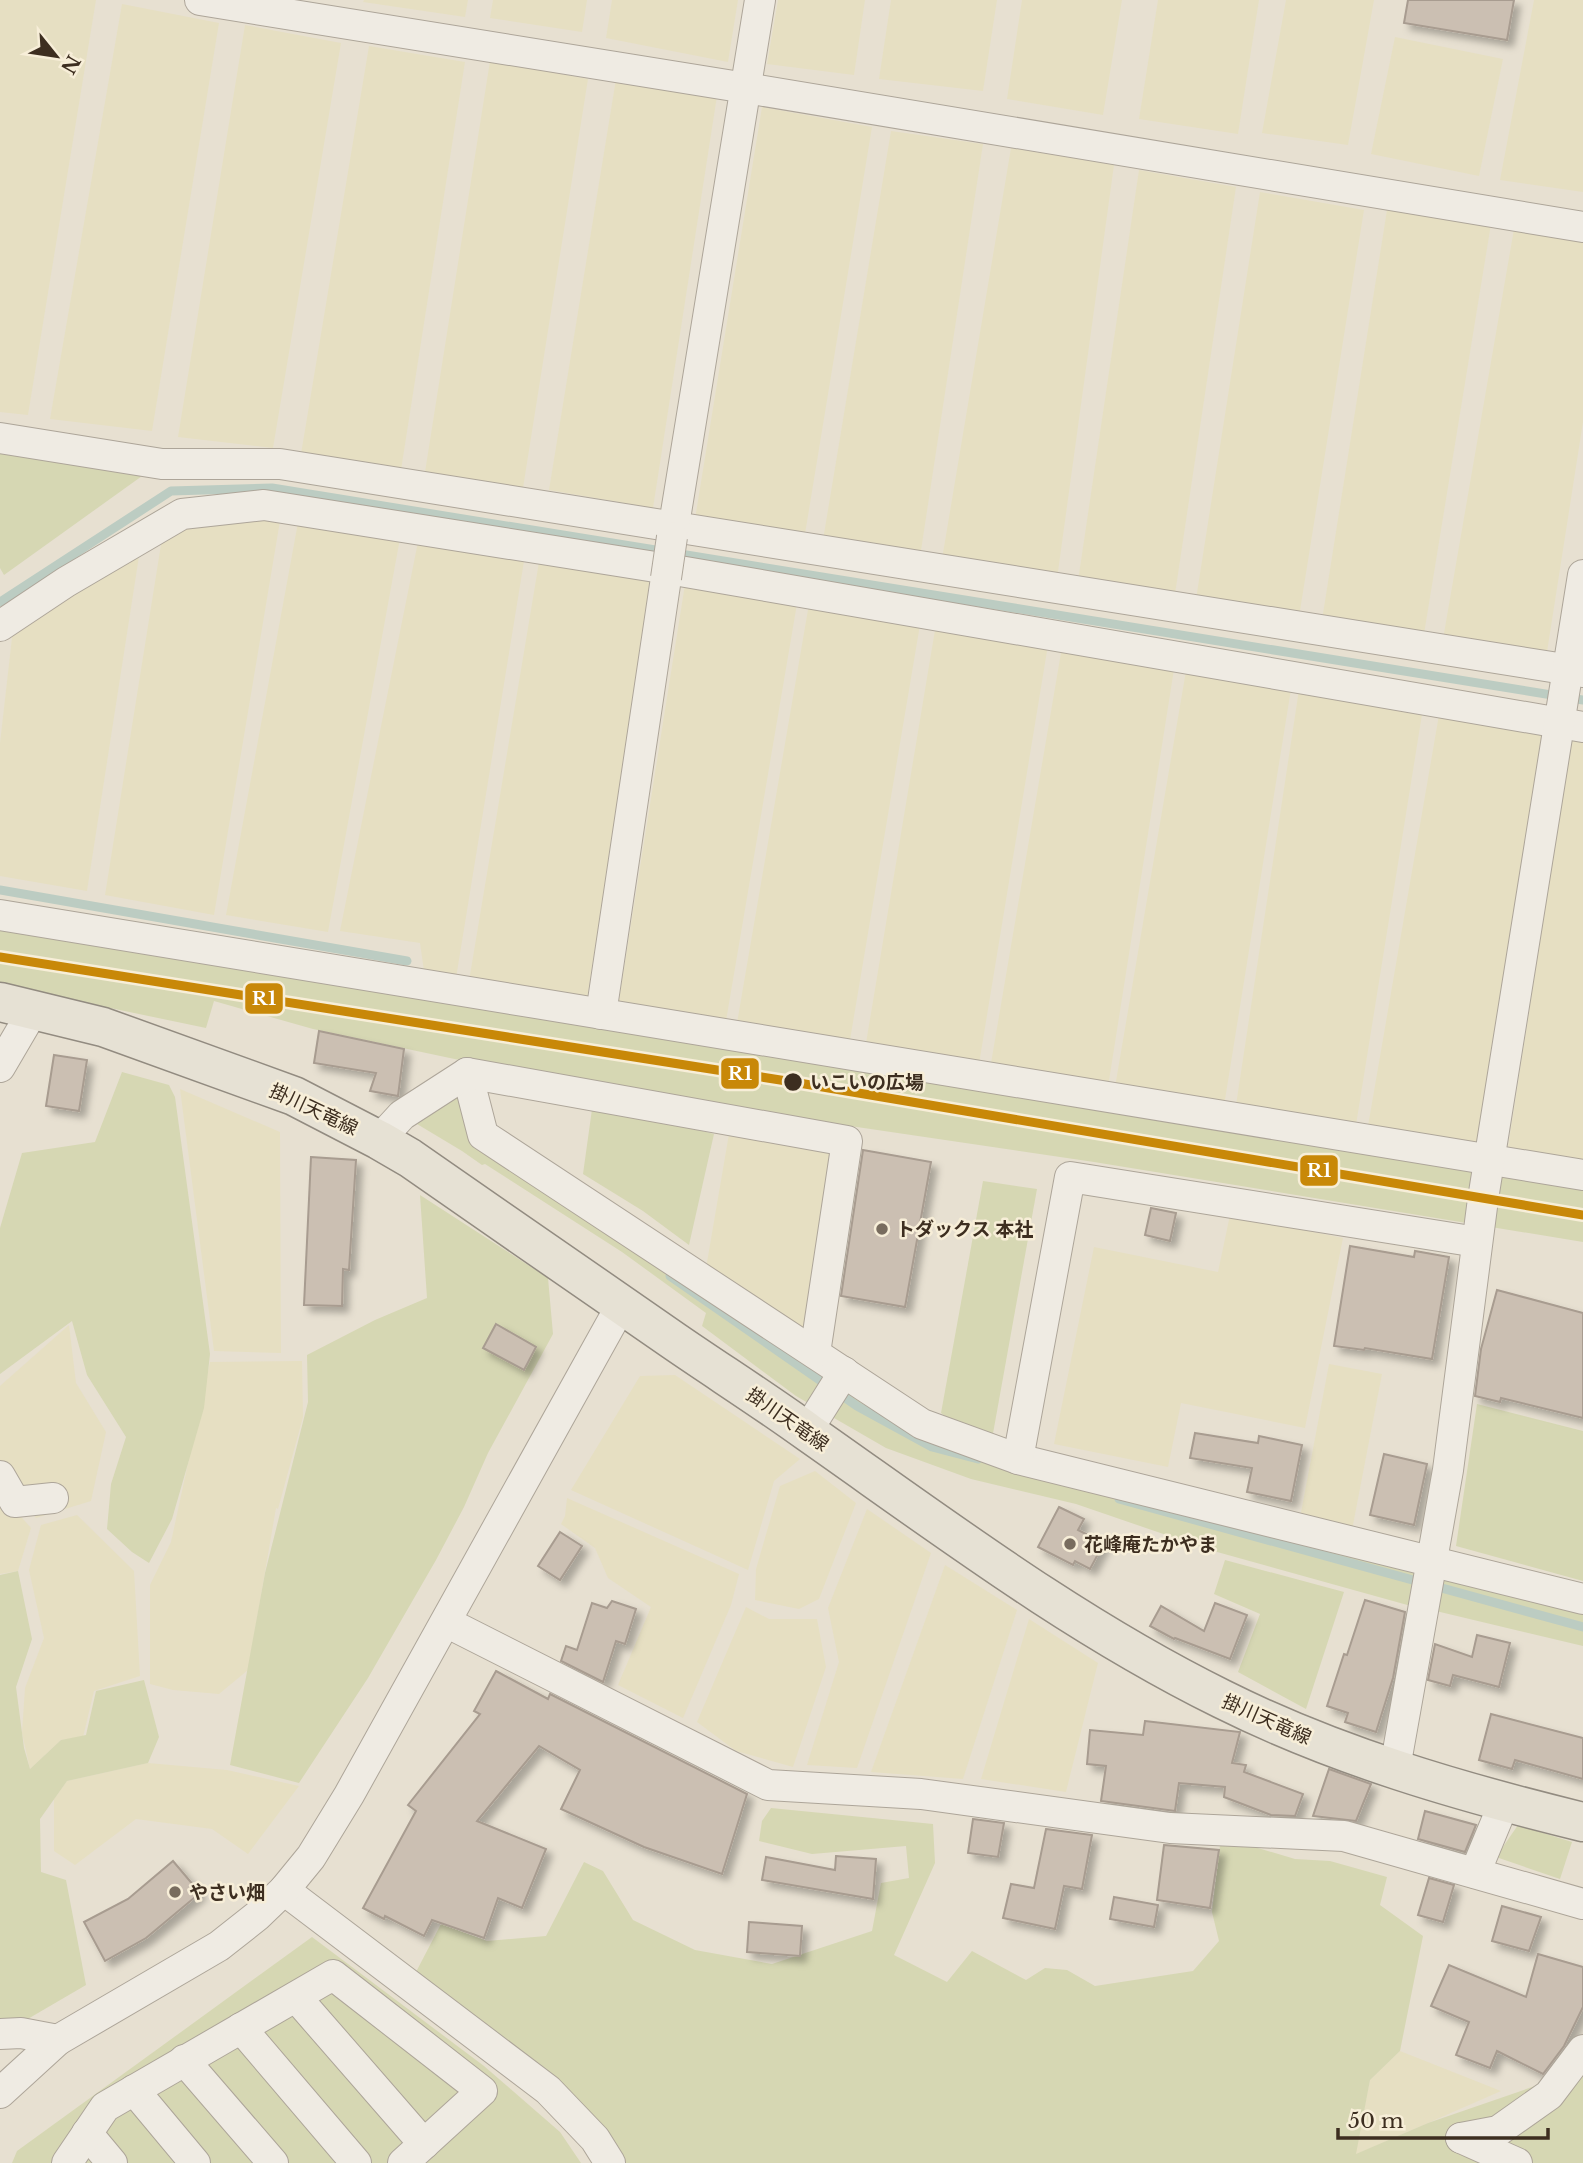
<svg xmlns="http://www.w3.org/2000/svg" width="1583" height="2163" font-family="'Libre Baskerville','Noto Sans JP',serif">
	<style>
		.farmland { fill: #e6dfc2 }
		.green { fill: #d6d7b3 }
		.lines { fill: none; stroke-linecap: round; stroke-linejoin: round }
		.stream { stroke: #bcccc2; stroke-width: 9 }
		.building { fill: #cbbfb2; stroke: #a89c90; stroke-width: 2; filter: url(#shadow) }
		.minor-casing { stroke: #ada599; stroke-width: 32 }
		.major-casing { stroke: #928b80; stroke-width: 41 }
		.minor { stroke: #efebe3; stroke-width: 30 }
		.major { stroke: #e6e1d4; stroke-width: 38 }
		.minor-bridge-casing { stroke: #ada599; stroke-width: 32; stroke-linecap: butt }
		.minor-bridge { stroke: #efebe3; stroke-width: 30 }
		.rail-1-casing { stroke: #f7eed8; stroke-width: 14 }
		.rail-1 { stroke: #c88808; stroke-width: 9 }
		.stop-dot { fill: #3d2e20; stroke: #f7eed8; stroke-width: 2.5 }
		.poi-dot { fill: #786c5e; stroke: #f7eed8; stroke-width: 2.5 }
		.labels { text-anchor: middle; stroke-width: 5; stroke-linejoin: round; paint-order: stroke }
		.stop-label { font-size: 19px; font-weight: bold; fill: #3d2e20; stroke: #f7eed8; text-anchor: start }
		.street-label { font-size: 19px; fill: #3d2e20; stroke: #f7eed8 }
		.poi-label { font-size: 19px; font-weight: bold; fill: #3d2e20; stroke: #f7eed8; text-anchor: start }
		.line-badge { stroke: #f7eed8; stroke-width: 2.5 }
		.badge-label { font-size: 19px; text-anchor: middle; font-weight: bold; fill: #fff }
	</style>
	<defs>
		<filter id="shadow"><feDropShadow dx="6" dy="6" stdDeviation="3.5" flood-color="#0004"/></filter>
	</defs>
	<rect width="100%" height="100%" fill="#e7e0d1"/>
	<g class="farmland">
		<polygon points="0,0 96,0 28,415 0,412"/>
		<polygon points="364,0 468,0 465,17 363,2"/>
		<polygon points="493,0 587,0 582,32 490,18"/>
		<polygon points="612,0 738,0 728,62 606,38"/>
		<polygon points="778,0 865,0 854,75 767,64"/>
		<polygon points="891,0 997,0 983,91 879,79"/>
		<polygon points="1022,0 1122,0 1103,115 1007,99"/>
		<polygon points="1158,0 1259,0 1238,134 1139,119"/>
		<polygon points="1286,0 1374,0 1348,145 1262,133"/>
		<polygon points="1534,0 1583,0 1583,192 1500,180"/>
		<polygon points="122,4 219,23 152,431 50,419"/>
		<polygon points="245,25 341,43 273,448 178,437"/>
		<polygon points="1395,37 1503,59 1479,176 1371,154"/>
		<polygon points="369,46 465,62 401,470 301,454"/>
		<polygon points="490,61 588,79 523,488 425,472"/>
		<polygon points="616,79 717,96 653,508 549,490"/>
		<polygon points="762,107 872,127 805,534 695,519"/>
		<polygon points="891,131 983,144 920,557 823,540"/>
		<polygon points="1011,148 1114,165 1057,579 942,559"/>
		<polygon points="1139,170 1236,187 1175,594 1078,581"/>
		<polygon points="1260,192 1364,210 1299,617 1196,599"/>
		<polygon points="1387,210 1491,224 1424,634 1322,620"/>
		<polygon points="1514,229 1583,239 1583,422 1547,652 1443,639"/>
		<polygon points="182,514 281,515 214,915 105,895 163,532"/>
		<polygon points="299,517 401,533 328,932 226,915"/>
		<polygon points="142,537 87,891 0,876 0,743 13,629"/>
		<polygon points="419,537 525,555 456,978 424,971 420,943 340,931"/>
		<polygon points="540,556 654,573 587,999 469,981"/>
		<polygon points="686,578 798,598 726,1021 618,1006"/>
		<polygon points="810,598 922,613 850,1040 737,1023"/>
		<polygon points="937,618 1049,639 979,1064 866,1043"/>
		<polygon points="1063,641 1175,663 1108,1087 990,1069"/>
		<polygon points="1187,665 1292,683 1224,1106 1115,1087"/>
		<polygon points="1300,683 1424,702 1356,1125 1236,1105"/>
		<polygon points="1440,709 1544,724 1481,1145 1368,1126"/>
		<polygon points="1574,723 1583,724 1583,1160 1508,1147"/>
		<polygon points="180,1089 280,1132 281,1353 214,1351"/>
		<polygon points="730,1128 832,1144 803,1333 706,1268"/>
		<polygon points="1230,1215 1343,1238 1305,1428 1181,1403 1168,1467 1054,1444 1094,1247 1218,1272"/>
		<polygon points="69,1325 76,1383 106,1432 91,1501 36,1518 0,1475 0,1386"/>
		<polygon points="302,1361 303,1417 278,1509 276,1508 248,1670 219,1694 173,1690 150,1684 150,1585 171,1542 210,1362"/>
		<polygon points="1329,1364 1382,1374 1352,1530 1300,1518"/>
		<polygon points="675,1375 800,1459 774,1481 748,1570 571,1490 640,1376"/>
		<polygon points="815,1471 856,1503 819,1599 799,1609 755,1600 756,1569 780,1486"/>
		<polygon points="0,1493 31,1528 18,1571 0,1574"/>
		<polygon points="567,1498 739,1574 731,1605 683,1718 618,1685 651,1607 608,1578 595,1548 561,1524 565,1516"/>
		<polygon points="867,1509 931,1553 857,1768 807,1765 839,1662 828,1608"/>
		<polygon points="77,1515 134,1571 140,1676 94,1691 83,1737 61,1740 30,1769 22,1733 25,1688 44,1638 29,1570 41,1525"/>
		<polygon points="945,1565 1017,1610 963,1779 871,1772"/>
		<polygon points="746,1607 769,1619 817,1619 826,1667 793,1767 736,1751 697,1722"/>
		<polygon points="1029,1619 1098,1663 1066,1792 981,1779"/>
		<polygon points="148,1763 227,1770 299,1786 248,1854 212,1829 136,1819 75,1865 54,1851 54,1799 67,1781"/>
		<polygon points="1400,2051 1501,2091 1355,2155 1370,2080"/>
	</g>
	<g class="green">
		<polygon points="0,450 149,471 4,575 0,568"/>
		<polygon points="0,924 1583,1184 1583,1242 1094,1162 586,1087 313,1029 214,1001 206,1028 0,985"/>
		<polygon points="122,1072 169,1085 175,1097 210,1354 204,1408 172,1519 149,1563 132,1552 107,1529 111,1484 126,1437 87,1375 72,1321 0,1374 0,1228 22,1153 95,1142"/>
		<polygon points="470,1074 483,1135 904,1415 1421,1566 1411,1606 1210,1550 1076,1504 971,1479 886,1448 796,1396 702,1326 706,1313 622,1252 485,1164 482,1165 462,1151 402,1115"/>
		<polygon points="593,1102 714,1134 689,1245 643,1211 583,1174"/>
		<polygon points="983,1181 1037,1189 992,1439 961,1428 941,1413"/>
		<polygon points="420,1195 548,1278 553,1334 488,1453 464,1507 436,1560 368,1678 299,1783 230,1765 265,1573 308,1402 307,1355 375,1320 427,1298"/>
		<polygon points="1477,1404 1583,1431 1583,1581 1456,1546"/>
		<polygon points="1225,1560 1344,1592 1306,1709 1238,1672 1260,1614 1214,1594"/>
		<polygon points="1446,1569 1583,1603 1583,1646 1436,1611"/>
		<polygon points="18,1571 32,1639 16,1687 24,1748 30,1769 61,1740 86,1735 96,1691 144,1680 159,1737 148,1763 67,1781 40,1819 41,1872 66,1880 86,1985 14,2027 0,2029 0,1575"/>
		<polygon points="771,1808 933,1824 935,1863 894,1955 947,1982 972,1951 1026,1980 1045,1968 1067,1970 1095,1986 1193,1971 1219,1941 1212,1912 1221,1837 1295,1859 1330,1861 1387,1877 1380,1905 1423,1936 1400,2051 1370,2080 1356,2154 1428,2123 1564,2076 1583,2043 1583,2163 606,2163 416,1972 441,1924 487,1941 546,1936 584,1862 603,1871 633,1920 695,1950 772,1964 872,1931 881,1883 909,1878 906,1846 812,1854 759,1841 762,1821"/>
		<polygon points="1518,1825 1572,1842 1560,1879 1496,1857"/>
		<polygon points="312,1937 484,2066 560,2132 581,2163 12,2163 17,2151"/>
	</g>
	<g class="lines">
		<g class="stream">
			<polyline points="0,602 171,491 272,488 1583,700"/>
			<polyline points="0,890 407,961"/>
			<polyline points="670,1276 857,1406 932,1447 978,1459"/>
			<polyline points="1119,1499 1583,1627"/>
		</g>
	</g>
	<g class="building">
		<polygon points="1408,0 1514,0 1507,40 1404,23"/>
		<polygon points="319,1031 404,1049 398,1096 370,1091 376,1073 314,1063"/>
		<polygon points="54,1055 87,1060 79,1111 46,1106"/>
		<polygon points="863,1150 931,1162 905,1307 841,1296"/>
		<polygon points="311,1157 356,1160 349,1270 343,1269 342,1306 304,1305"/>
		<polygon points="1151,1208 1176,1213 1170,1241 1145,1235"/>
		<polygon points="1350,1246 1414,1257 1415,1251 1449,1257 1432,1359 1365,1348 1364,1350 1334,1346"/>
		<polygon points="1497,1290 1583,1313 1583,1418 1501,1398 1500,1402 1475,1396 1481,1349"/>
		<polygon points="496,1324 536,1347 524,1370 483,1348"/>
		<polygon points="1195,1433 1258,1443 1259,1436 1302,1445 1291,1501 1247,1492 1252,1468 1190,1458"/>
		<polygon points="1384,1454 1427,1464 1414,1525 1370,1515"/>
		<polygon points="1059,1507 1084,1519 1078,1530 1104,1543 1090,1569 1075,1561 1073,1565 1038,1547"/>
		<polygon points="560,1532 582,1546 560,1580 538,1566"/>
		<polygon points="1365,1600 1405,1612 1393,1678 1376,1732 1345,1722 1348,1713 1327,1706 1344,1654 1347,1655"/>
		<polygon points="612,1601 636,1609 625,1644 616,1641 603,1682 561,1661 566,1646 577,1650 592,1603 607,1608"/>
		<polygon points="1215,1603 1247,1615 1230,1659 1175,1638 1174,1639 1150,1626 1161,1606 1204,1631"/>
		<polygon points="1477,1635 1510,1643 1499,1687 1453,1675 1450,1686 1428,1680 1435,1644 1472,1657"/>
		<polygon points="496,1671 548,1699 550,1694 747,1794 722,1874 644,1847 561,1809 580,1770 539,1746 477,1821 546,1849 522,1908 498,1898 484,1938 432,1920 424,1936 385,1916 384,1919 363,1908 416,1811 408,1805 480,1714 474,1711"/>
		<polygon points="1491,1714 1583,1738 1583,1779 1515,1760 1512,1769 1479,1760"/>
		<polygon points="1145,1721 1240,1732 1232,1763 1246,1765 1244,1772 1303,1794 1295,1816 1271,1815 1224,1797 1225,1787 1179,1783 1175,1811 1101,1801 1106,1766 1087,1764 1090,1730 1143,1735"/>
		<polygon points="1329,1769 1371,1784 1356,1821 1313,1816"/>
		<polygon points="1425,1811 1476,1825 1465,1852 1418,1839"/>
		<polygon points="973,1819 1004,1823 998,1857 968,1853"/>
		<polygon points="1046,1829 1092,1835 1082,1889 1064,1886 1055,1929 1003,1918 1011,1884 1034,1888"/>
		<polygon points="1164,1845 1219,1850 1210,1908 1157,1900"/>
		<polygon points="836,1856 876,1859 873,1899 762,1880 766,1857 835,1870"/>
		<polygon points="173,1861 200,1893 146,1938 105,1961 84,1922 128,1899"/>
		<polygon points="1429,1878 1454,1885 1443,1922 1418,1915"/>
		<polygon points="1114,1897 1158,1905 1154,1927 1110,1919"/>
		<polygon points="1502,1906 1541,1917 1529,1951 1492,1941"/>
		<polygon points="749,1922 802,1926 800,1956 747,1952"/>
		<polygon points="1538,1954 1583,1967 1583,2007 1564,2046 1543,2074 1497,2051 1490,2068 1456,2055 1469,2022 1431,2006 1449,1965 1526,1997"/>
	</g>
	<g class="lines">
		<defs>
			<g id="minor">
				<polyline points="200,0 746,88 1583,227"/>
				<polyline points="0,438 162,464 280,464 1583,672"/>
				<polyline points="672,537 760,0"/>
				<polyline points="0,626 66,582 182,514 264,505 668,569 1583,727"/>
				<polyline points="0,915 1583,1175"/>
				<polyline points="601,1014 666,578"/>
				<polyline points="0,1067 34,1009"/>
				<polyline points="467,1073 483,1135 922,1424 1018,1459 1583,1599"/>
				<polyline points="379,1140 402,1115 467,1073 847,1141 815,1353"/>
				<polyline points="807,1431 844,1372"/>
				<polyline points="1018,1459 1070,1177 1477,1242"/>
				<polyline points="0,1476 15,1502 53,1498"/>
				<polyline points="446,1622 768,1785 921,1794 1170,1828 1344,1836 1583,1904"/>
				<polyline points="1395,1768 1448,1470 1483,1199 1583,575"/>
				<polyline points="1475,1873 1504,1803"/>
				<polyline points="284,1890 548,2090 595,2139 610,2163"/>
				<polyline points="296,1997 424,2144"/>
				<polyline points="241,2028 356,2163"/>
				<polyline points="0,2034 21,2033 58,2040"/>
				<polyline points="184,2060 273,2163"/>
				<polyline points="134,2090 195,2163"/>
				<polyline points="0,2093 58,2040 219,1946 257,1916 284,1890 311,1857 349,1795 622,1304"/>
				<polyline points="87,2133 112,2163"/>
				<polyline points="1461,2138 1498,2131 1549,2095 1583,2050"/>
				<polyline points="1461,2138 1517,2163"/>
				<polyline points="67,2163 105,2107 333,1975 482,2091 403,2163"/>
			</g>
			<path id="major" d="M0,1002L103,1027L294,1096L379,1140L410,1158C498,1219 585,1280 674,1341C719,1372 765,1401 809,1433C943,1527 1074,1626 1222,1699C1336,1756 1460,1792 1583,1822"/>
		</defs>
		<use href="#minor" class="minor-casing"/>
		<use href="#major" class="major-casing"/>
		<use href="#minor" class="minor"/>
		<use href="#major" class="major"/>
		<defs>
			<polyline id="minor-bridge" points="666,578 672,537"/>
		</defs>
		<use href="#minor-bridge" class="minor-bridge-casing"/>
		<use href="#minor-bridge" class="minor-bridge"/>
		<defs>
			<polyline id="rail-1" points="0,957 793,1082 1583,1215"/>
		</defs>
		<use href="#rail-1" class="rail-1-casing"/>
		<use href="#rail-1" class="rail-1"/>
	</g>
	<circle class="stop-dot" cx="793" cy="1082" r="10"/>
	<g class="poi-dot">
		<circle cx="882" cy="1229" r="7"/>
		<circle cx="1070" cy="1544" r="7"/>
		<circle cx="175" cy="1892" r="7"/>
	</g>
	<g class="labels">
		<g class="stop-label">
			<text x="810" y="1089">いこいの広場</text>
		</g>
		<g class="street-label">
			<text transform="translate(314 1109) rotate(25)" y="7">掛川天竜線</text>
			<text transform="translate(788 1419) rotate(35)" y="7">掛川天竜線</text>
			<text transform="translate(1267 1719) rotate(24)" y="7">掛川天竜線</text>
		</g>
		<g class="poi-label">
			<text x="896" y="1236">トダックス 本社</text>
			<text x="1084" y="1551">花峰庵たかやま</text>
			<text x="189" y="1899">やさい畑</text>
		</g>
	</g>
	<g class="line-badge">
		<rect x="244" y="982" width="40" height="33" rx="7" fill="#c88808"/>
		<rect x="720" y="1057" width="40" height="33" rx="7" fill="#c88808"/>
		<rect x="1299" y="1154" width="40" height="33" rx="7" fill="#c88808"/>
	</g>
	<g class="badge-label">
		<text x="264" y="1005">R1</text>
		<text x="740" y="1080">R1</text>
		<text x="1319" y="1177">R1</text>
	</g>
	<g transform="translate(56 56) rotate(120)" stroke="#f7eed8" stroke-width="5" paint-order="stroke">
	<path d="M0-5L12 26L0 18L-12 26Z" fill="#3d2e20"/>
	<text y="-10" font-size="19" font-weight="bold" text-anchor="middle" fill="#3d2e20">N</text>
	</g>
	<path d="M1338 2128v10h210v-10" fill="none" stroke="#3d2e20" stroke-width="3.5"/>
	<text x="1348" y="2128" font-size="21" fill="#3d2e20" stroke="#f7eed8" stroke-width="5" paint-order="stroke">50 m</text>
</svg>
